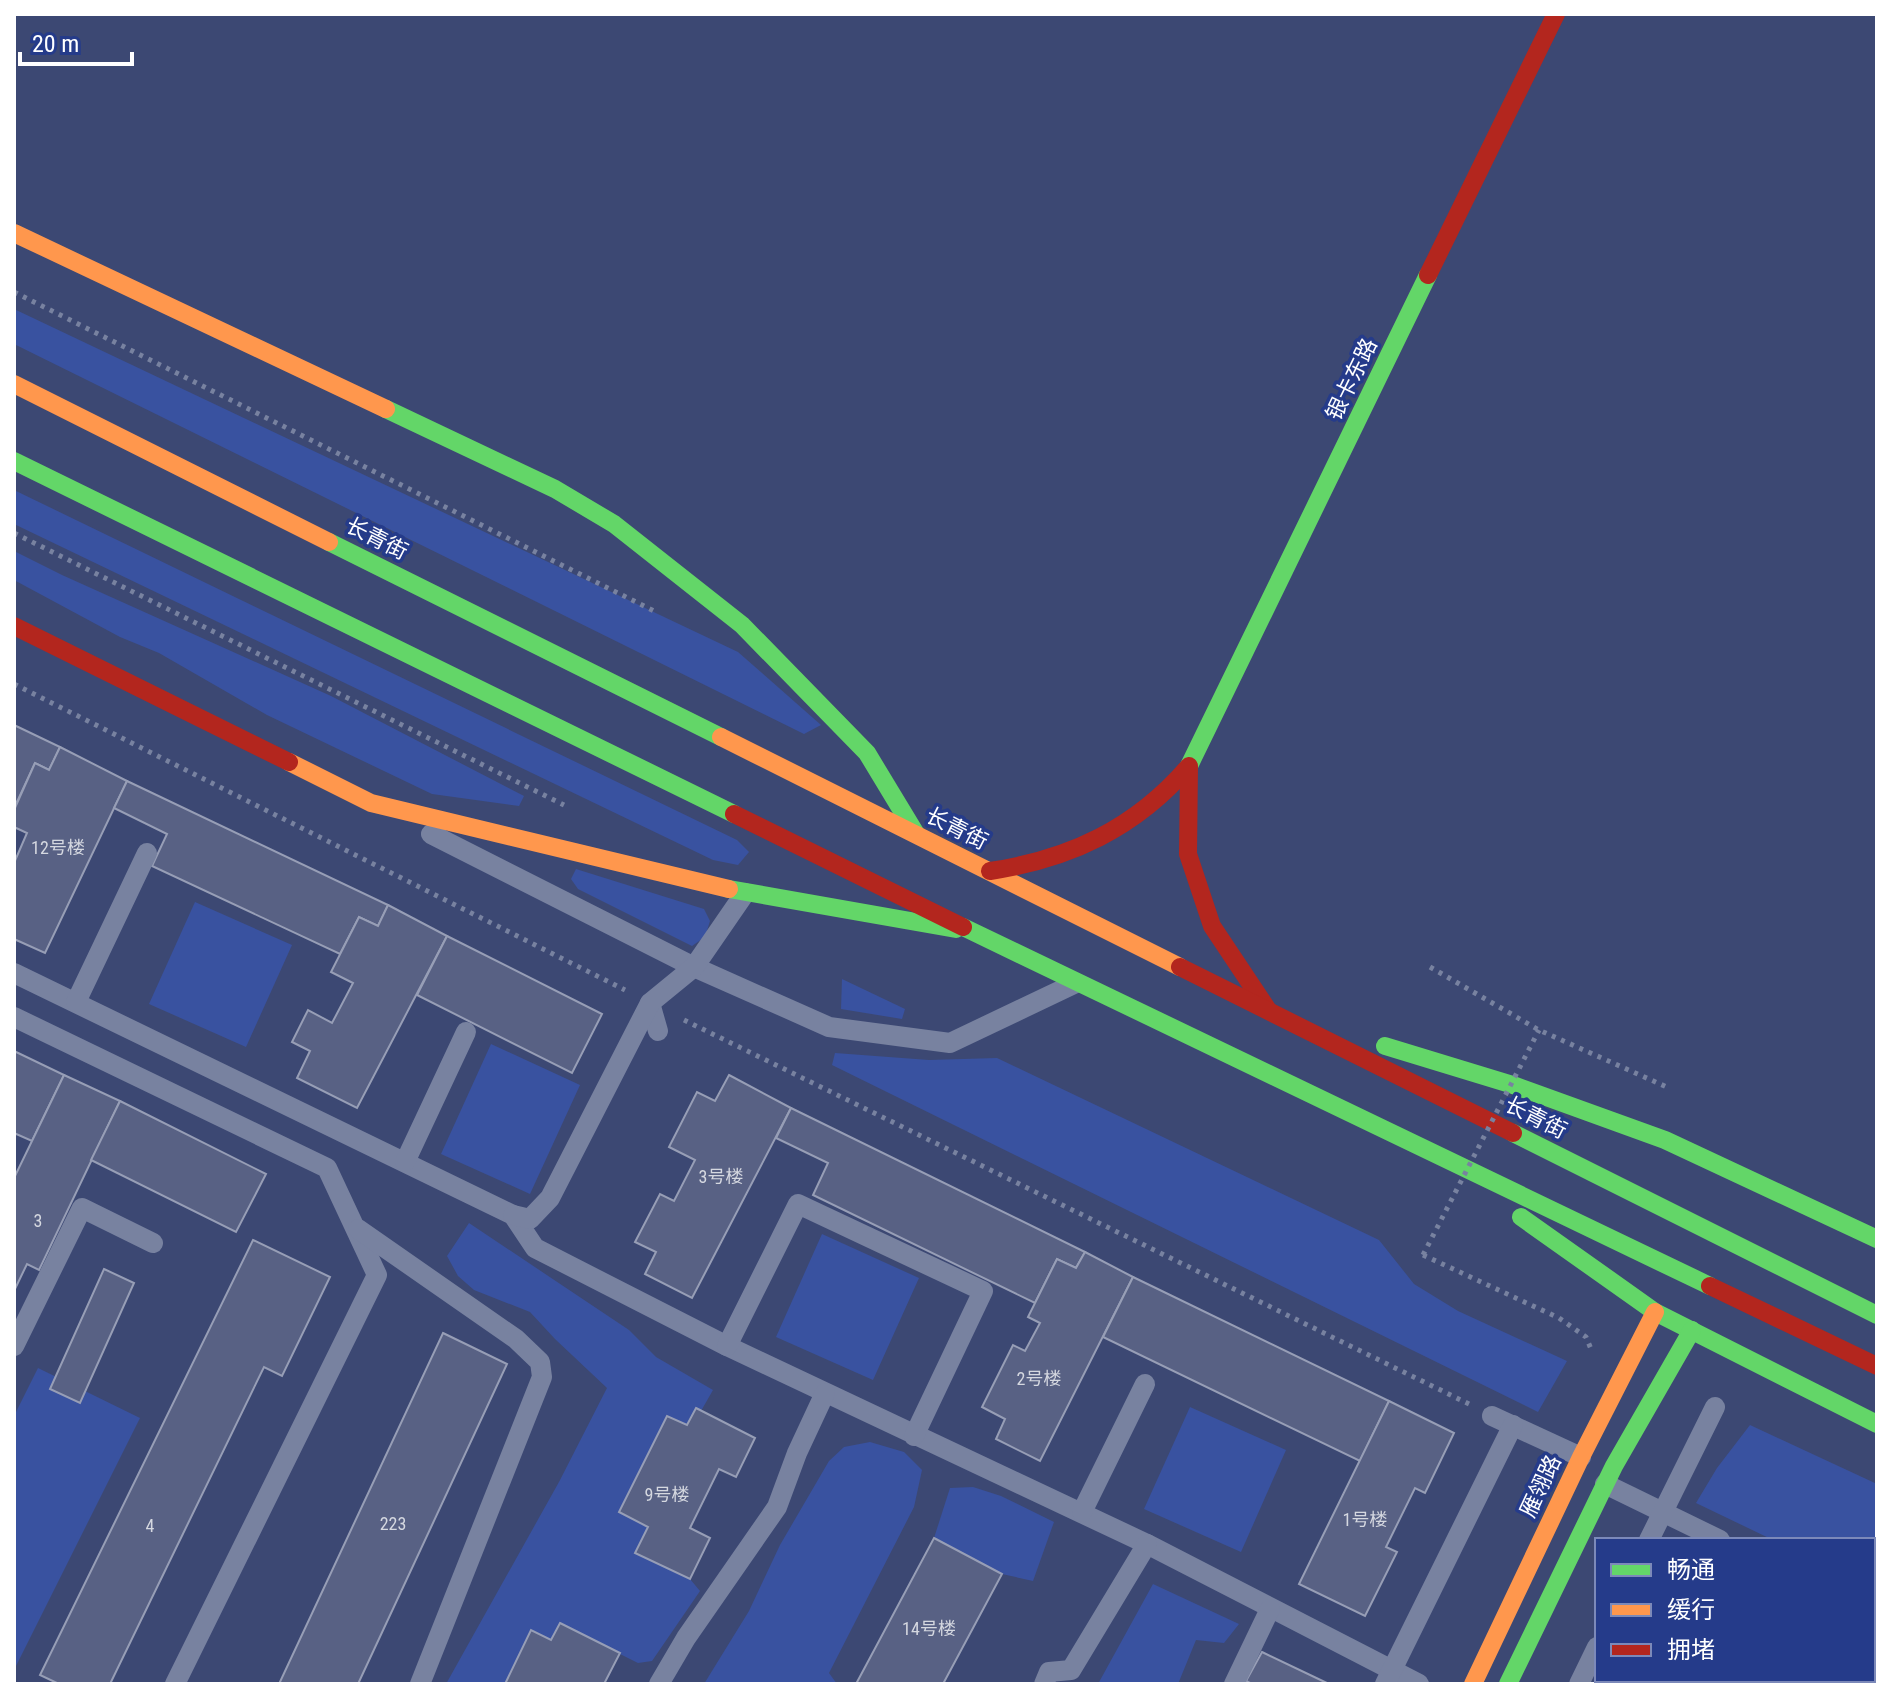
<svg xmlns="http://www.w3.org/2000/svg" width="1891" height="1698" font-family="'Roboto Condensed','Noto Sans SC',sans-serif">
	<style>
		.green { fill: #3952a0 }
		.building { fill: #586184; stroke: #979eb6; stroke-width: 2 }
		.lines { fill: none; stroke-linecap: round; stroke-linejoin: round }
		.path { stroke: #7882a0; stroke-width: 5; stroke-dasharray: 4 6; stroke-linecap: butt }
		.lane { stroke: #7882a0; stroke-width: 20 }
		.fast { stroke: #63d668; stroke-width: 18 }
		.slow { stroke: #ff974d; stroke-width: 18 }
		.jam { stroke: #b3261e; stroke-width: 18 }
		.path-bridge { stroke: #7882a0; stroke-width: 5; stroke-dasharray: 4 6; stroke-linecap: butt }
		.labels { text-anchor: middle; stroke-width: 7; stroke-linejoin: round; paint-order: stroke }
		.number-label { font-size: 18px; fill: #d5d8e0 }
		.street-label { font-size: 22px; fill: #fff; stroke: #253b8a }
	</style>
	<rect width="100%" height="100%" fill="#3c4873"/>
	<g class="green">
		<polygon points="14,309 738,652 821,725 804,734 14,344"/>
		<polygon points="14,490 737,840 749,852 738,865 713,860 14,524"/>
		<polygon points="14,551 62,575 331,696 524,796 519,806 432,794 267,715 159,653 120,637 14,580"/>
		<polygon points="576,869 704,909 710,921 705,937 692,946 578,889 571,879"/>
		<polygon points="195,902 292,945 246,1047 149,1004"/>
		<polygon points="842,979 905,1009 902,1019 841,1009"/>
		<polygon points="491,1044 580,1085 530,1194 441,1154"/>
		<polygon points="835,1053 929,1060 997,1058 1379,1240 1414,1284 1458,1311 1567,1361 1538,1412 832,1065"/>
		<polygon points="469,1223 629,1330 656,1357 713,1390 701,1411 695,1409 687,1425 667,1416 648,1527 636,1553 690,1579 700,1591 652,1661 638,1663 560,1624 551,1640 531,1631 505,1684 446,1684 559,1482 607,1388 555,1339 530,1312 474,1290 458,1276 447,1256"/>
		<polygon points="822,1234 919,1278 873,1380 776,1337"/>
		<polygon points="38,1368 140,1418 14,1670 14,1416"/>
		<polygon points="1190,1407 1286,1450 1241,1552 1144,1509"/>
		<polygon points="1750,1425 1877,1484 1877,1590 1873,1588 1873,1540 1773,1540 1696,1503 1717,1468"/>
		<polygon points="870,1442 904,1452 922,1470 914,1507 829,1673 837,1684 704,1684 749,1611 780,1545 829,1461 844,1447"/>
		<polygon points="973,1487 1001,1496 1054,1522 1033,1581 1002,1574 934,1538 950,1488"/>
		<polygon points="1153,1584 1239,1624 1224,1643 1196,1640 1178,1684 1098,1684"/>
	</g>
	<g class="building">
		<polygon points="14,725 60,747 49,770 35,763 17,802 14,801"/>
		<polygon points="60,747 127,781 45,953 14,939 14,863 27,833 14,827 14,810 35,763 49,770"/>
		<polygon points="127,781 388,905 378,926 359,917 340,954 152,866 167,834 114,808"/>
		<polygon points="388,905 447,936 357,1108 297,1078 310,1051 292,1042 308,1010 332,1023 353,983 331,972 359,917 378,926"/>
		<polygon points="447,936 602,1014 572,1073 417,995"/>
		<polygon points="14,1051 64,1075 32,1141 14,1133"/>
		<polygon points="64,1075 120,1101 39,1270 27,1264 14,1291 14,1178"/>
		<polygon points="729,1075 791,1108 692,1298 645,1274 656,1252 635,1242 660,1194 674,1201 695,1160 669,1147 697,1092 715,1101"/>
		<polygon points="120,1101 266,1174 236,1232 91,1160"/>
		<polygon points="791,1108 1085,1252 1076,1268 1057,1259 1035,1303 813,1195 828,1163 776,1138"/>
		<polygon points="253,1240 330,1277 282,1376 264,1367 110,1684 59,1684 40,1675"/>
		<polygon points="1085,1252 1133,1277 1040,1461 996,1439 1005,1419 982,1407 1013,1345 1025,1351 1040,1323 1028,1317 1057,1259 1076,1268"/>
		<polygon points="104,1269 134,1283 80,1403 50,1389"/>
		<polygon points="1133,1277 1389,1401 1360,1461 1103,1337"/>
		<polygon points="443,1333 507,1364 358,1684 279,1684"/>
		<polygon points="1389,1401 1454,1433 1425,1493 1415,1488 1386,1547 1397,1552 1365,1616 1299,1584"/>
		<polygon points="696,1408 755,1438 736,1477 719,1469 690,1528 710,1538 690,1579 635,1553 648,1527 619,1512 667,1416 687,1425"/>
		<polygon points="934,1538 1002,1574 943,1684 856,1684"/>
		<polygon points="560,1623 620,1653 604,1684 505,1684 531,1630 551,1640"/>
		<polygon points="1873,1647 1877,1649 1877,1684 1726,1684 1717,1680 1873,1680"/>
		<polygon points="1262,1652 1329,1684 1252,1684 1246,1681"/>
		<polygon points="1618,1680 1711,1680 1709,1684 1616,1684"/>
	</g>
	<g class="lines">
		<g class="path">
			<polyline points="14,292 654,611"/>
			<polyline points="14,533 564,805"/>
			<polyline points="14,684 625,990"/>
			<polyline points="1430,967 1539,1030 1669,1088"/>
			<polyline points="684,1020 1469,1404"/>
			<polyline points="1423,1255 1559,1318 1586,1337 1591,1349"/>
		</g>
		<g class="lane">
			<polyline points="431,834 694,967 829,1027 950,1043 1076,983"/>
			<polyline points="14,973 513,1215 535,1248 727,1346 1147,1544 1419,1684"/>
			<polyline points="76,1002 147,853"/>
			<polyline points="650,1003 658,1031"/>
			<polyline points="14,1017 327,1168 377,1275 175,1684"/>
			<polyline points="405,1162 466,1032"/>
			<polyline points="513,1215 530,1219 550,1198 650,1003 694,967 745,893"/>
			<polyline points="358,1229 516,1339 540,1362 542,1377 420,1684"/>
			<polyline points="14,1346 82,1208 153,1243"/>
			<polyline points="727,1346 798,1204 983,1291 914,1436"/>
			<polyline points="1492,1416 1581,1457"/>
			<polyline points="1605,1484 1720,1540"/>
			<polyline points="1082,1512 1145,1384"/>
			<polyline points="1649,1540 1715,1407"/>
			<polyline points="1873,1614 1877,1616"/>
			<polyline points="659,1684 686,1638 777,1507 797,1453 825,1393"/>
			<polyline points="1044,1684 1049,1672 1071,1670 1147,1544"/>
			<polyline points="1234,1684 1270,1609"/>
			<polyline points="1385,1684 1513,1425"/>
			<polyline points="1579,1684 1597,1647"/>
		</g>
		<g class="fast">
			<polyline points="386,409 555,489 614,524 742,625 867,753 916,834"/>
			<polyline points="14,461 734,814"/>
			<polyline points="329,542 721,737"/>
			<polyline points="1189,766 1428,275"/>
			<polyline points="729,889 956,929"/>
			<polyline points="963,927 1710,1286"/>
			<polyline points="1385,1046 1513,1085 1665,1140 1877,1239"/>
			<polyline points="1513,1133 1877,1315"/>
			<polyline points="1521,1217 1655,1312 1877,1424"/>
			<polyline points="1508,1684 1614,1466 1692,1330"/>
		</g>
		<g class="slow">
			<polyline points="14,233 386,409"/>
			<polyline points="14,384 329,542"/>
			<polyline points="721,737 1180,967"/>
			<polyline points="289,762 371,803 729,889"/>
			<polyline points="1473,1684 1581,1457 1655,1312"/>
		</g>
		<g class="jam">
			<polyline points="1428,275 1556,14"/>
			<polyline points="14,626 289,762"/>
			<polyline points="734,814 963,927"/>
			<path d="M990,871C1070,859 1136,828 1189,766L1188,854L1212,926L1268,1010"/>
			<polyline points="1180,967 1513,1133"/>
			<polyline points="1710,1286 1877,1366"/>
		</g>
		<polyline class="path-bridge" points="1423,1255 1539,1030"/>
	</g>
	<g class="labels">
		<g class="number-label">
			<text x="58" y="854">12号楼</text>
			<text x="721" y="1183">3号楼</text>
			<text x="38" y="1227">3</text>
			<text x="1039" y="1385">2号楼</text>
			<text x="667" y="1501">9号楼</text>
			<text x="1365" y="1526">1号楼</text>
			<text x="393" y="1530">223</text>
			<text x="150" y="1532">4</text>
			<text x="929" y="1635">14号楼</text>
		</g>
		<g class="street-label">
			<text transform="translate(1351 379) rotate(-64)" y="8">银卡东路</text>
			<text transform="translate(377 538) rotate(27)" y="8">长青街</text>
			<text transform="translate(957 828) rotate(27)" y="8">长青街</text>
			<text transform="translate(1536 1117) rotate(27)" y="8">长青街</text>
			<text transform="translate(1540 1486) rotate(-65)" y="8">雁翎路</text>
		</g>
	</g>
	<rect width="1891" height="1698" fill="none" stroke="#ffffff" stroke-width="32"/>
	<rect x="1595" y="1538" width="280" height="144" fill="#253b8a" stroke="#7c89b9" stroke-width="2"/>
	<rect x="1611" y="1564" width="40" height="12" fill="#63d668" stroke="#7c89b9" stroke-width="2"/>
	<text x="1667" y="1578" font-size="24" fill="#ffffff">畅通</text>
	<rect x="1611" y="1604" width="40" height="12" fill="#ff974d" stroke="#7c89b9" stroke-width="2"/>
	<text x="1667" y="1618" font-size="24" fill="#ffffff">缓行</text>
	<rect x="1611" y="1644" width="40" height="12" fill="#b3261e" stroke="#7c89b9" stroke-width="2"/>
	<text x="1667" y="1658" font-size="24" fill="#ffffff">拥堵</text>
	<path d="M20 52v12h112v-12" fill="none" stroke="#ffffff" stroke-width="4"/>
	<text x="32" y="52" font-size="24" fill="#ffffff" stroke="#253b8a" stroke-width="6" paint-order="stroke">20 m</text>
</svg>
